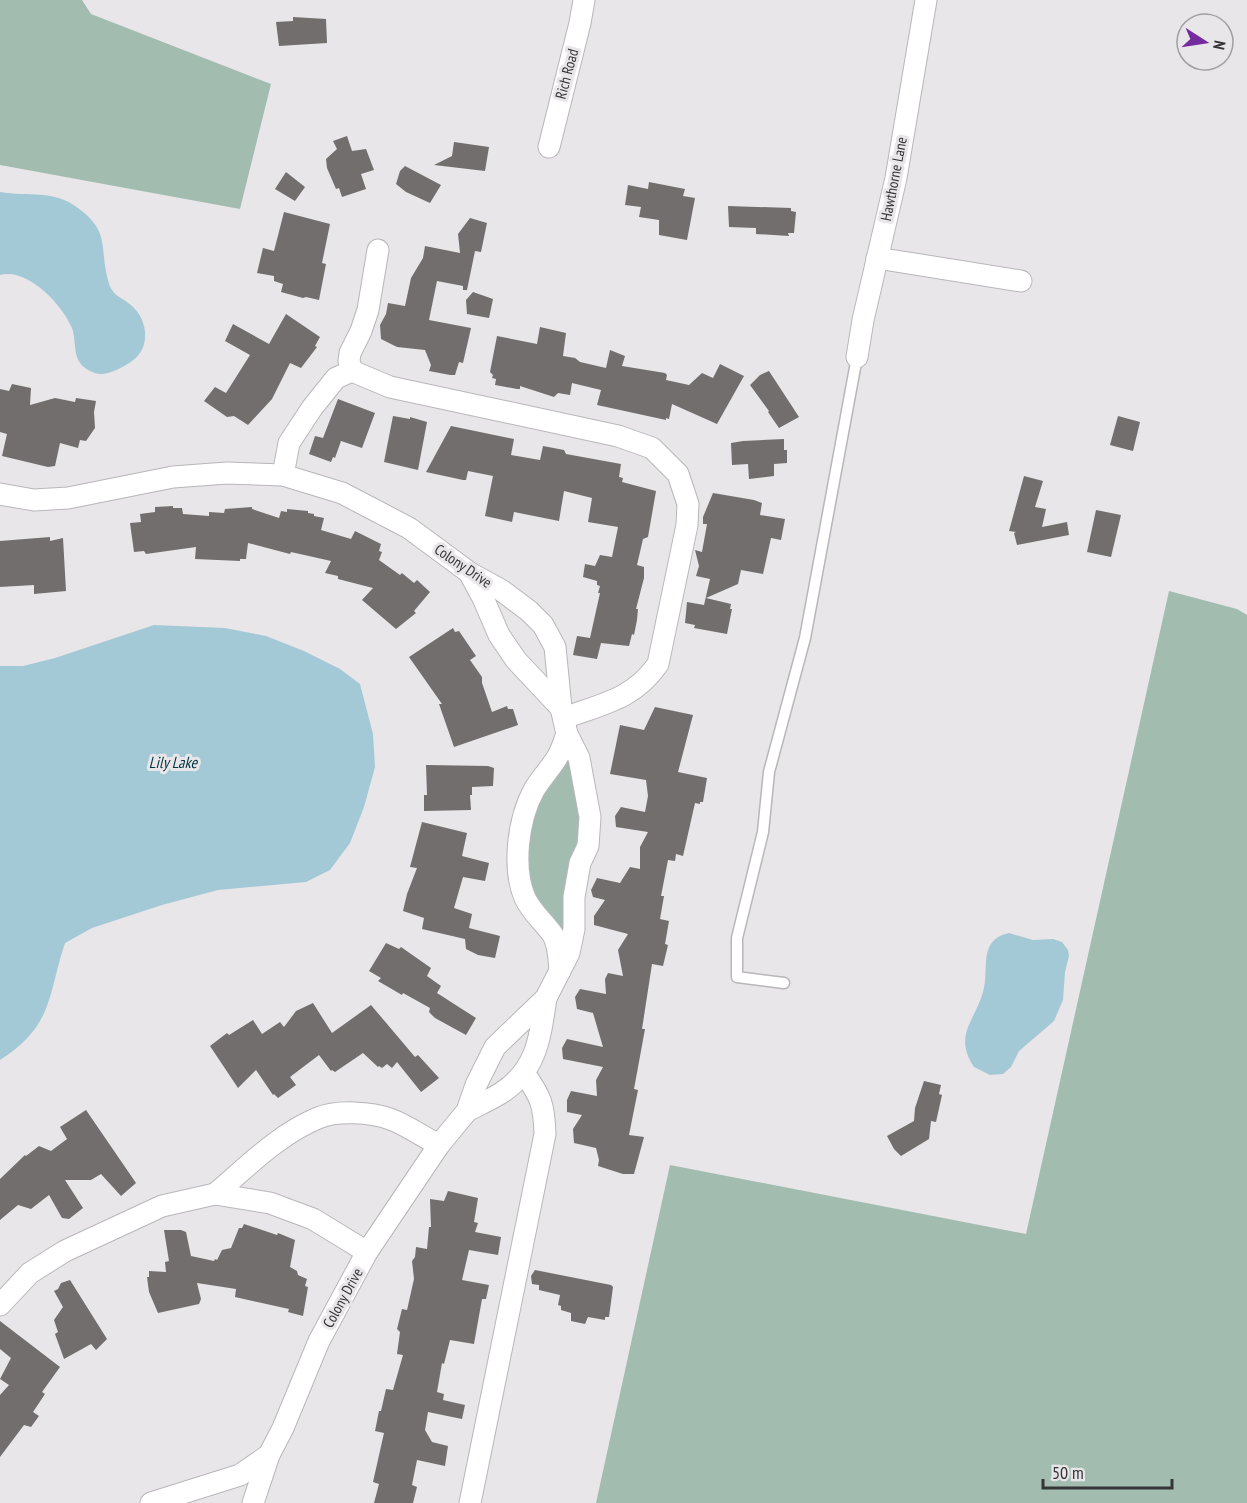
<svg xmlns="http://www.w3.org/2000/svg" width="1247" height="1503" font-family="'PT Sans Narrow',sans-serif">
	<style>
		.green { fill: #a2bdb0 }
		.water { fill: #a4c9d6 }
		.building { fill: #716e6d }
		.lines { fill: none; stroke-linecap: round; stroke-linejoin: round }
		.lane-casing { stroke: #b8b6b9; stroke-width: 13 }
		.street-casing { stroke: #b8b6b9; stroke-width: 23 }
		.lane { stroke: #fff; stroke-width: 10 }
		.street { stroke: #fff; stroke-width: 21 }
		.labels { text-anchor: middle; stroke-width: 6; stroke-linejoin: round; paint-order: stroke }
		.street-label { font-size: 15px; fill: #353536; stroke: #e8e6e9 }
		.water-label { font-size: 16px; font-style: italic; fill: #003645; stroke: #e8e6e9 }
	</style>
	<rect width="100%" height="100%" fill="#e8e6e9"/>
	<g class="green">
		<polygon points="0,0 82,0 91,14 271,84 240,209 0,165"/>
		<polygon points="1169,591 1237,609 1247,615 1247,1503 596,1503 670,1165 1026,1234"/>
		<polygon points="569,757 584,815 562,936 533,900 524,853 529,813"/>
	</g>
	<g class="water">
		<path d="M0,192C30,197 53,189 78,208C111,232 99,248 108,280C112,297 121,296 132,306C148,320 151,348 132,361C125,366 113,373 103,374C96,375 84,369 80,363C73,353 76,338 72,328C62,304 27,267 0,275Z"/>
		<path d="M154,625L225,628L266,636L304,651L340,669L360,684L373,734L375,767L364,807L350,843L330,870L306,882L218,890L162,905L92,928L65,943C47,997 54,1025 0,1060V666H23L55,658Z"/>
		<path d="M1009,933L1033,940L1053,939L1062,942L1068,950L1069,956L1065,972L1063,1000L1054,1021L1019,1051L1011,1067L1003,1074L990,1075L974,1067C953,1035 975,1021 983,992C990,969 977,940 1009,933Z"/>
	</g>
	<g class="building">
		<polygon points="293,17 326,19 327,43 279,46 276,22 293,21"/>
		<polygon points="347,136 352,151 366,149 374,170 361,174 366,189 342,197 339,188 336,189 327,168 326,159 337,149 333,141"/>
		<polygon points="454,142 489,147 485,171 434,165 452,156"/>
		<polygon points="405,166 441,185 430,203 406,192 396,184 400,171"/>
		<polygon points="286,172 305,187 295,201 275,189"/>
		<polygon points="649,182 685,189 683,196 695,198 687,240 659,235 659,220 639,217 641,207 625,205 628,185 648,189"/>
		<polygon points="728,206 791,208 791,211 796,212 794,233 788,233 789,236 756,234 756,228 729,227"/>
		<polygon points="284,212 330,224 322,263 326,264 319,300 306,297 303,298 281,292 283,284 274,281 274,276 257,273 263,248 274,251"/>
		<polygon points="470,218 487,223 481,252 475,251 467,290 463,290 463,286 437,281 429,320 471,328 463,363 459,362 455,375 450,375 429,371 431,365 425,350 397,347 381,339 380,325 386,314 388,303 405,306 411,278 423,258 425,246 460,253 458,234"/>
		<polygon points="473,292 493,299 489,318 467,314 466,300"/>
		<polygon points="286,314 320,337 315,346 317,347 301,368 290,363 272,399 248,425 234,416 227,417 204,401 215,387 226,393 250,355 225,341 233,324 269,344"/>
		<polygon points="540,327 566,333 563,356 575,358 580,362 606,368 610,350 625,356 622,366 665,373 667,375 666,380 689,385 702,373 713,378 720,364 744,376 717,424 672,404 669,419 666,418 666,420 597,405 601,390 572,383 570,395 558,393 554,397 520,386 520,389 517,389 495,385 496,379 492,378 493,375 490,372 497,336 537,344"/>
		<polygon points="769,371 799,417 779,428 768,412 769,411 750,385 760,375"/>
		<polygon points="12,384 31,388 30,405 55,398 75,402 76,398 96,401 94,412 95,428 86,441 80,440 78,448 60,443 55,466 48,467 2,456 7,434 0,432 0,389 9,391"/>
		<polygon points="338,399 375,413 362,448 341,441 335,458 333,457 331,462 309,454 315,436 323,438"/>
		<polygon points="393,416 410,419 410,417 427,422 418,470 384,462"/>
		<polygon points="1118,416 1140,422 1133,451 1110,445"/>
		<polygon points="451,426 514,439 511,455 540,460 543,446 564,450 566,454 621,464 619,477 623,478 622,482 656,491 648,537 643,539 637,565 644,567 644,578 636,609 638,609 637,620 634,635 632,634 629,646 601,643 597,659 573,655 577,636 590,638 600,593 598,593 600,586 597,585 597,581 583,577 585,564 595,566 600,555 612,557 618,527 588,522 592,498 564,491 559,521 514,512 512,522 485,516 493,476 468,471 466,480 463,480 426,472"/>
		<polygon points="784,439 784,450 787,450 787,463 774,464 774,476 749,479 748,464 732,465 731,443 743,441"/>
		<polygon points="1024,476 1043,481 1035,507 1046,509 1042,527 1067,522 1069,535 1017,545 1014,533 1016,532 1009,531"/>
		<polygon points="713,493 754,500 762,503 760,515 785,519 781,540 771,538 763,574 741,570 738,584 706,598 731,604 730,609 732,609 727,634 694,628 695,625 685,623 687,602 704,605 710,579 696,576 699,566 695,550 702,552 707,524 703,524 703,517"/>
		<polygon points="173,506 173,508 182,508 183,514 209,516 209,512 224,513 225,509 252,507 252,509 279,518 281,511 287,512 287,509 308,511 308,513 314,514 314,516 324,518 321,530 351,539 355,531 381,544 379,551 382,552 379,560 400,575 402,573 414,583 417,580 430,592 414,611 416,613 396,629 362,600 373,588 338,579 338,576 325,573 331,561 291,552 290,554 248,543 246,559 240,559 240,561 195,559 196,547 146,554 144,551 134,552 130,523 141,522 140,514 155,512 155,507"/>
		<polygon points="1096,510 1121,515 1111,557 1087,552"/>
		<polygon points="50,537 50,541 63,538 66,591 34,594 34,585 0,587 0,541"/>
		<polygon points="453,628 455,632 459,631 476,656 470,660 482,677 482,683 492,712 507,706 508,709 513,709 518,725 454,747 439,704 442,704 409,657"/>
		<polygon points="655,707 693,715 678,772 707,778 703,802 700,802 700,804 695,803 683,856 676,854 675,861 668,860 661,896 664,896 660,919 669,921 665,944 668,945 663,966 652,964 642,1029 645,1029 634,1089 638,1090 629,1135 644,1137 634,1174 623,1174 598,1166 599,1160 596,1148 574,1143 573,1129 582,1115 567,1112 567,1100 571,1091 597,1096 596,1080 603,1067 563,1059 562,1048 567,1039 603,1047 593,1013 577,1009 575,997 580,989 606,994 605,979 608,973 623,976 618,950 628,934 594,925 594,916 605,900 593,897 591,890 597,878 620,883 630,867 640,869 640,847 648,832 616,827 615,816 621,807 645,812 648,796 646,780 610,774 620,725 644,730"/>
		<polygon points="426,765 488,766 494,768 493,786 472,787 472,795 470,795 471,810 424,811 424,795 427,795"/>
		<polygon points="422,822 467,833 462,856 489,863 485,881 463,877 454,908 472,914 469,928 500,936 495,958 478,955 466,949 465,939 422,929 424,918 403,911 407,894 417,868 410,867"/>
		<polygon points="386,943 399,949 401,947 431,968 427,976 441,986 437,993 476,1018 466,1035 435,1018 429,1012 430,1008 403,993 402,995 378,981 381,978 369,971"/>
		<polygon points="313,1003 332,1033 371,1005 415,1057 418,1055 439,1078 421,1092 397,1062 392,1068 387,1064 382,1068 379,1066 378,1067 363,1053 335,1072 332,1070 331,1071 319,1055 290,1077 296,1085 278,1098 274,1094 273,1095 256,1070 238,1088 210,1046 227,1033 229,1035 253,1020 262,1034 280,1022 284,1027 296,1011"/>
		<polygon points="924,1081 941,1085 939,1094 942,1095 936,1122 931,1121 929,1139 901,1156 894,1149 887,1136 914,1121 915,1108"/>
		<polygon points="86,1110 136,1183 121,1196 101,1174 91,1180 65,1180 83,1208 69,1219 62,1218 49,1195 31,1209 18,1205 0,1220 0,1179 25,1155 26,1156 39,1146 51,1151 67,1139 60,1127"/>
		<polygon points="448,1191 478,1198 474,1222 478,1223 475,1232 501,1237 498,1255 469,1250 462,1280 489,1285 486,1299 482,1299 474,1344 450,1340 444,1364 442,1363 437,1392 444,1394 443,1400 465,1405 462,1419 428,1412 425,1430 432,1442 448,1446 445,1466 417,1460 412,1485 417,1487 413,1503 374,1503 379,1484 373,1482 384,1433 375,1431 379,1411 381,1411 386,1389 393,1390 403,1355 397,1354 400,1332 397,1329 402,1309 407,1310 414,1279 412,1261 415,1257 416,1247 427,1249 429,1227 431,1227 430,1199 444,1201"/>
		<polygon points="244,1224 277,1235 278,1233 295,1240 290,1267 297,1271 298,1275 307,1279 305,1286 308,1287 303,1316 288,1312 289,1309 235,1297 236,1289 197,1283 201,1299 199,1304 158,1313 149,1292 147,1277 149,1277 149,1271 166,1272 165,1262 169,1261 164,1230 181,1230 186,1232 191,1256 214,1261 215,1259 217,1260 222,1250 231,1248 239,1228 242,1228"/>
		<polygon points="535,1270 611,1285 613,1287 609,1317 605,1317 605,1320 588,1317 585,1324 571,1321 571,1313 561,1310 561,1306 558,1305 560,1295 539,1290 539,1285 532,1284 531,1276"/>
		<polygon points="70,1280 107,1339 96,1350 91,1344 64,1359 55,1334 58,1332 54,1320 63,1307 54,1291 58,1289 61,1283"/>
		<polygon points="0,1321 60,1367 42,1392 45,1394 33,1412 39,1416 31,1427 24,1425 0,1457 0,1395 9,1385 0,1379 11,1358 0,1349"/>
	</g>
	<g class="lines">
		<defs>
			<polyline id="lane" points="784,983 737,977 737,938 763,832 769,772 805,638 857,357"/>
			<g id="street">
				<polyline points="549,147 580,23 584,0"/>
				<polyline points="877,258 1021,281"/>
				<polyline points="857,357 863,320 896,178 926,0"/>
				<polyline points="352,371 349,361 350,353 361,331 368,310 378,250"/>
				<path d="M283,475L289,443L312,408L336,378L352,371L390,387L618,436L652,448L678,474L688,504L687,525L658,664C634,699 602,704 564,718"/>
				<polyline points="0,494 34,500 68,498 173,477 227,473 283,475 342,493 409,528 470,573 501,590 529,611 543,625 555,647 561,708 567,734 579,758 590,817 588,846 580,863 574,897 574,929 569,953 546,998 495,1047 476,1085 467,1111 439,1145 367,1252 319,1341 283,1428 269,1455 253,1503"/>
				<polyline points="470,574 483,598 499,635 516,660 561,708"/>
				<path d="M560,971C559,959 559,945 553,935C544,922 532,913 525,898C512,868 518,819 534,790C541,778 551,768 558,756C562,749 564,741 567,734"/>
				<path d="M467,1111C478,1105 490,1100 501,1093C537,1070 540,1038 546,998"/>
				<path d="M215,1194C247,1167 279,1134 318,1118C337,1110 371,1112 390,1119C407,1125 423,1137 439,1145"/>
				<polyline points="0,1305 30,1273 65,1251 162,1206 215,1194 270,1203 313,1219 367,1252"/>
				<polyline points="151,1503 240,1475 269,1455"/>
				<path d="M470,1503L545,1134C544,1104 541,1097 524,1073"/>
			</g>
		</defs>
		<use href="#lane" class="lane-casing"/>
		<use href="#street" class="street-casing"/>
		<use href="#lane" class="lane"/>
		<use href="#street" class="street"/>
	</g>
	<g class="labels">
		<g class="street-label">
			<text transform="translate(567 74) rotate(-75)" y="5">Rich Road</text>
			<text transform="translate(894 179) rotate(-79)" y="5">Hawthorne Lane</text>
			<text transform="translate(463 566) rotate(34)" y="5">Colony Drive</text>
			<text transform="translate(343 1298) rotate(-61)" y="5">Colony Drive</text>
		</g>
		<g class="water-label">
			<text x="173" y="768">Lily Lake</text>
		</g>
	</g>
	<g transform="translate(1205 42) rotate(102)"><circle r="28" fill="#e8e6e9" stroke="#a09fa1" stroke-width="1.5"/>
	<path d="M0-4.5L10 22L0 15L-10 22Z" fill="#732b9e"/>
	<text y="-9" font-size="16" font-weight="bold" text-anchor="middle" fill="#353536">N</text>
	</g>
	<path d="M1043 1479v9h129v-9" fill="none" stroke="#353536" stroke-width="3"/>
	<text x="1052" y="1479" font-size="18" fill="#353536" stroke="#e8e6e9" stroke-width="4.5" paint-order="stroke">50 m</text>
</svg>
